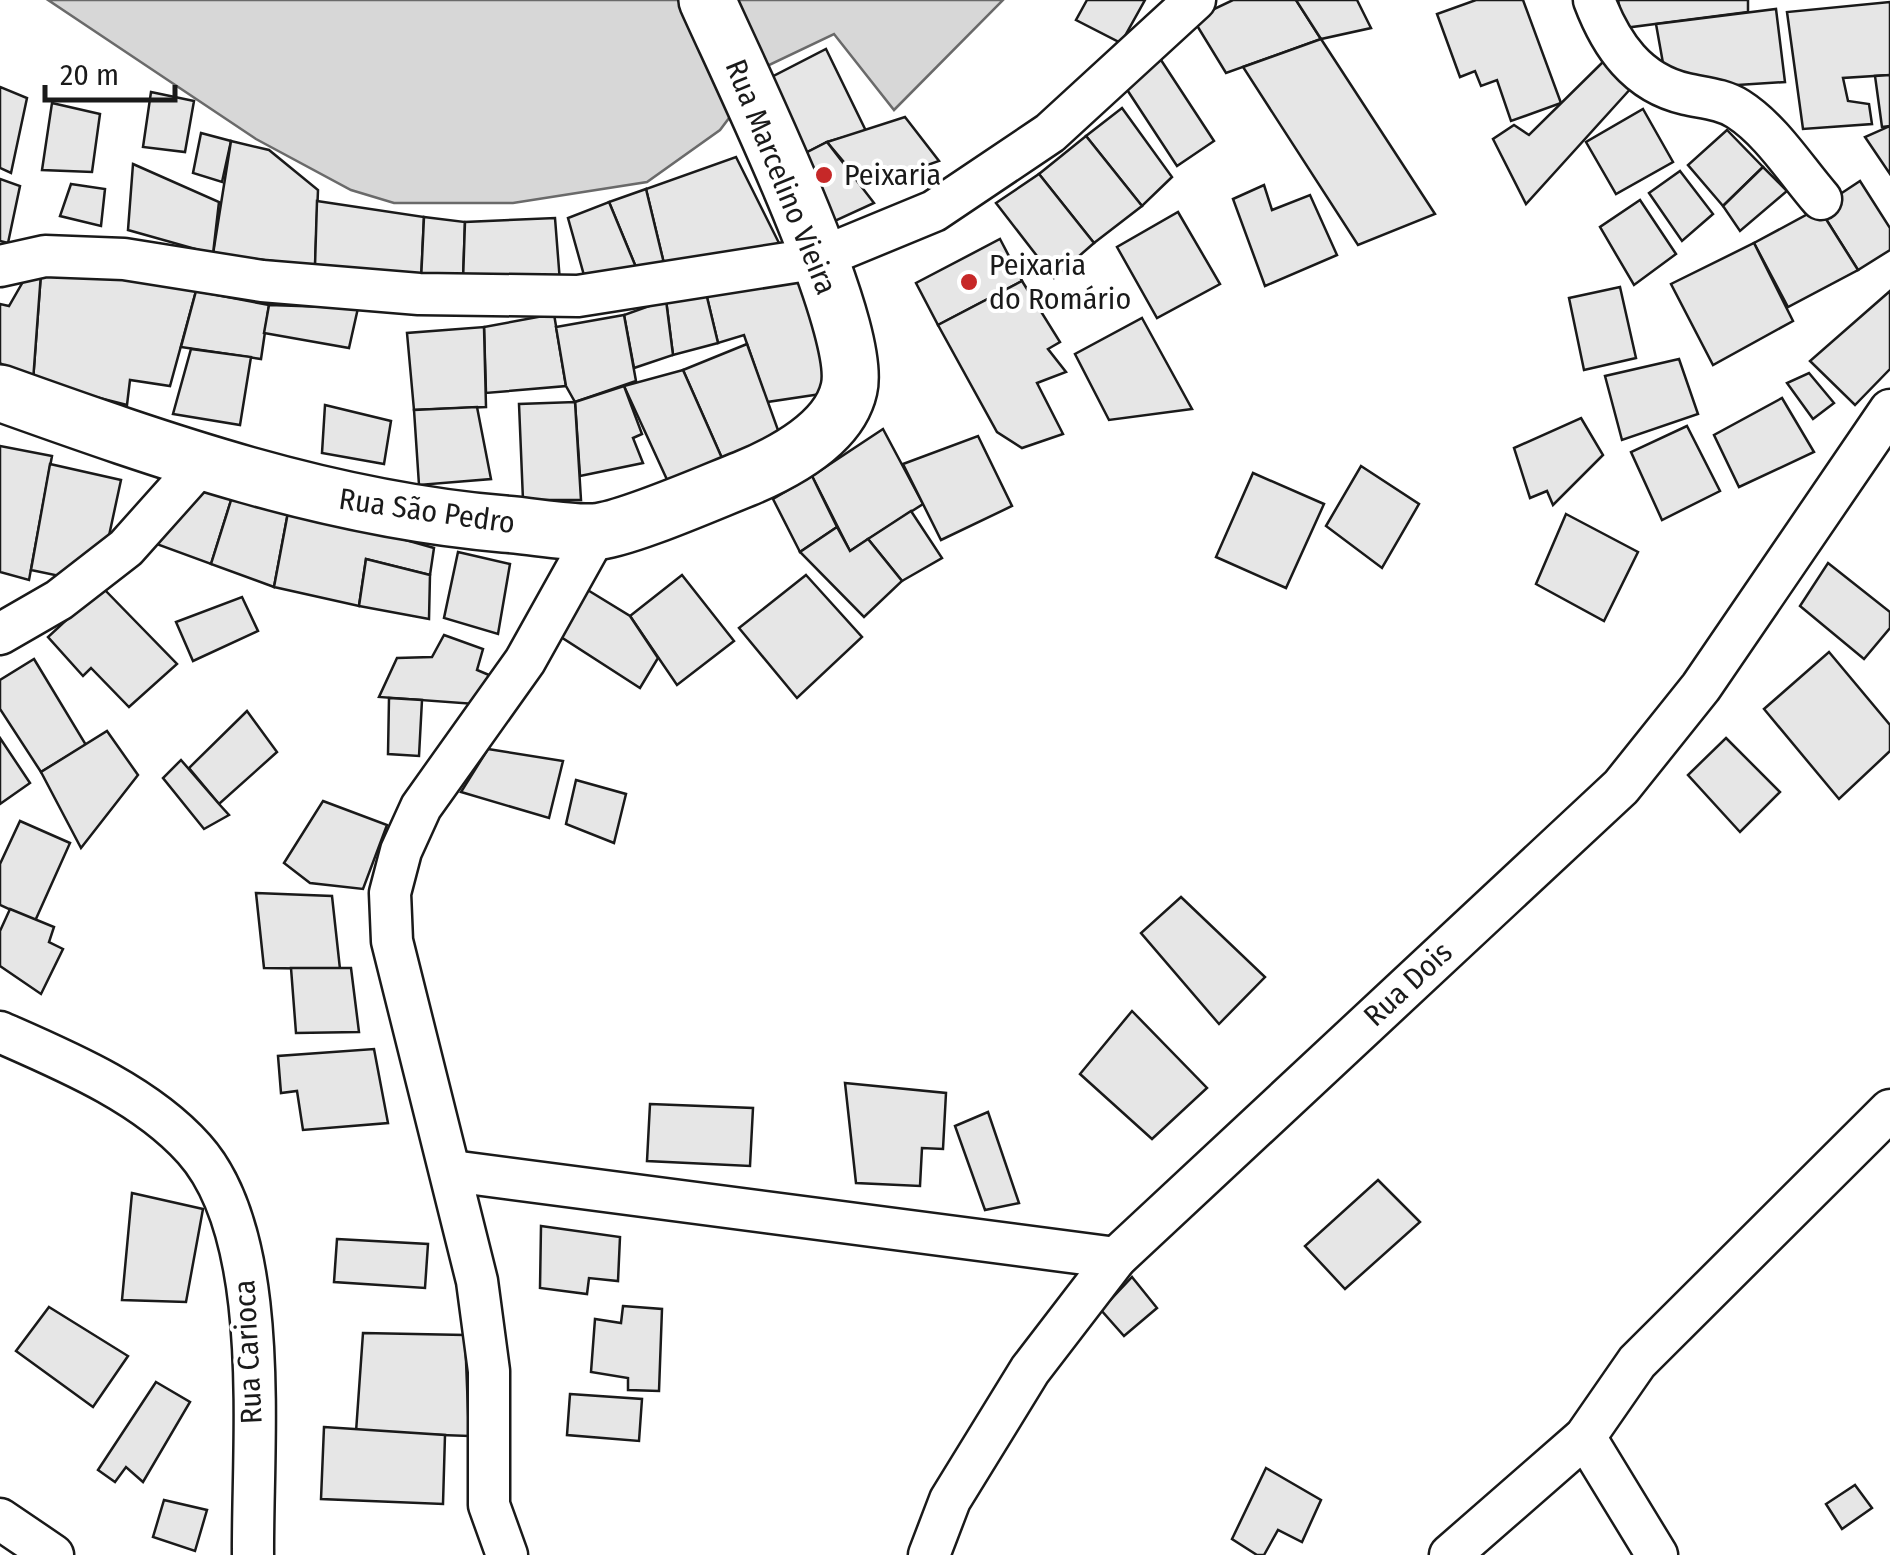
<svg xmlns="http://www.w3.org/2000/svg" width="1890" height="1555" font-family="'Fira Sans Condensed',sans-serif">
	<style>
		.water { fill: #d7d7d7; stroke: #6a6a6a; stroke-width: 2.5 }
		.building { fill: #e6e6e6; stroke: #1a1a1a; stroke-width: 2.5 }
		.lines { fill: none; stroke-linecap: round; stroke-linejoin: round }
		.street-casing { stroke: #1a1a1a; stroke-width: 45 }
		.secondary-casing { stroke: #1a1a1a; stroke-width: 60 }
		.street { stroke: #fff; stroke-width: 40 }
		.secondary { stroke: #fff; stroke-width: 55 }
		.poi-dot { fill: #c62828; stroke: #fff; stroke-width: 4 }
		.labels { text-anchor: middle; stroke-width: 8; stroke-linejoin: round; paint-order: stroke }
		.poi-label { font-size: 30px; fill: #1a1a1a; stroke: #fff; text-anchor: start }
		.street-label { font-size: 30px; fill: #1a1a1a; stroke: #fff }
	</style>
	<rect width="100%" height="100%" fill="#fff"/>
	<polygon class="water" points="48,0 1003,0 894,110 834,34 769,65 720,130 647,182 513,203 394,203 351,190 256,139"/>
	<g class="building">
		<polygon points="1087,0 1145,0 1121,43 1076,20"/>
		<polygon points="1233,0 1296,0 1321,39 1226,73 1193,19"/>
		<polygon points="1296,0 1357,0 1371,28 1321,39"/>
		<polygon points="1476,0 1523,0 1561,103 1511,121 1497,80 1481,86 1475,71 1460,77 1437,14"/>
		<polygon points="1618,0 1748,0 1748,12 1624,28"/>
		<polygon points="1890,2 1890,75 1843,78 1848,101 1869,104 1872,124 1803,129 1787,12"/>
		<polygon points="1776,9 1785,82 1691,88 1666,80 1656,24"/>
		<polygon points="1321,39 1435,214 1358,245 1243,67"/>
		<polygon points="826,49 866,131 827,142 786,163 756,85"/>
		<polygon points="1610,55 1633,86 1526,204 1493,139 1514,125 1529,135"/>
		<polygon points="1161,60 1214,141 1177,166 1124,85"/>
		<polygon points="1890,75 1890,126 1882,127 1875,76"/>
		<polygon points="0,87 27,98 11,173 0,168"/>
		<polygon points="151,92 194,101 185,152 143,147"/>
		<polygon points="52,103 100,114 92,172 42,170"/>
		<polygon points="1122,108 1172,177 1142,206 1086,136"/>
		<polygon points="1643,109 1673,162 1616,194 1586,142"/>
		<polygon points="905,117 939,161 865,187 827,142"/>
		<polygon points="1890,126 1890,174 1865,137"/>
		<polygon points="1727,130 1763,167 1723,206 1688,165"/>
		<polygon points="201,133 231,141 222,182 193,173"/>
		<polygon points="1086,136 1142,206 1094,243 1039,174"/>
		<polygon points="231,141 269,150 318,190 315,266 213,254"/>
		<polygon points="827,142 874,203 824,226 786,163"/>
		<polygon points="736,157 783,251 667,276 646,189"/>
		<polygon points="133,164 219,202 213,254 128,230"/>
		<polygon points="1763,167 1787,191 1740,231 1723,206"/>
		<polygon points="1680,171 1713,214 1682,241 1649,193"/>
		<polygon points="1039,174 1094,243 1054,278 996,203"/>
		<polygon points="0,179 20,186 8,243 0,241"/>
		<polygon points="1860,181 1890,228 1890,250 1858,270 1819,208"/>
		<polygon points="71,184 105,189 101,226 60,216"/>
		<polygon points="1264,185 1272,210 1310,195 1337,255 1265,286 1233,199"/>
		<polygon points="646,189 667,276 640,277 609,202"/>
		<polygon points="1640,200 1676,254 1634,285 1600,227"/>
		<polygon points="317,201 424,217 421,281 315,266"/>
		<polygon points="609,202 640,277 587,286 568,218"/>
		<polygon points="1819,208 1858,270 1788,307 1754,243"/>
		<polygon points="1178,212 1220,284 1157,318 1117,247"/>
		<polygon points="424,217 465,222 463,281 421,281"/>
		<polygon points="555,218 560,282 463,281 465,222"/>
		<polygon points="1000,239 1022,281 938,325 916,283"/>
		<polygon points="1754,243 1793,321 1713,365 1671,284"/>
		<polygon points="111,272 196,291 170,386 130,380 127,405 33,381 41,273"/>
		<polygon points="41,273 33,381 0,363 0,304 9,306 24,280"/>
		<polygon points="812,275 841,391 767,402 744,335 718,343 706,293"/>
		<polygon points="1022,281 1060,342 1048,349 1066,372 1037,383 1063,434 1022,448 997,432 938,325"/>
		<polygon points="1620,287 1636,358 1584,370 1569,298"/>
		<polygon points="196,291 269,305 261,359 181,347"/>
		<polygon points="1890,291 1890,369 1855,405 1810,361"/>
		<polygon points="706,293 718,343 673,355 666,300"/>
		<polygon points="666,300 673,355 634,368 624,315"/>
		<polygon points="269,305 358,308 349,348 264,333"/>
		<polygon points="554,314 566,386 486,393 484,327"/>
		<polygon points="624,315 636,381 575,402 566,386 556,327"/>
		<polygon points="1142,318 1192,409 1109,420 1075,354"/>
		<polygon points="484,327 486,407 414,410 407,333"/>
		<polygon points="747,344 783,444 725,465 683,370"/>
		<polygon points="191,349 251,357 240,425 173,414"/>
		<polygon points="1679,359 1698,414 1622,440 1605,376"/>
		<polygon points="683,370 725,465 669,484 624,386"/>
		<polygon points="1809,373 1834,403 1813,419 1787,383"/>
		<polygon points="624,386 642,434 633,438 643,463 580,476 575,402"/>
		<polygon points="1782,398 1814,452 1739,487 1714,435"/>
		<polygon points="575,402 581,500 523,500 519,404"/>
		<polygon points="325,405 391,421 384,464 322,453"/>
		<polygon points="477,407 491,479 419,485 414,410"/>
		<polygon points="1581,418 1603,455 1553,505 1547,491 1530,498 1514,448"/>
		<polygon points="1687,426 1720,491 1662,520 1631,452"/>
		<polygon points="883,429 923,504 850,551 812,476"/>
		<polygon points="978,436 1012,506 941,540 903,464"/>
		<polygon points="0,446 52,456 29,580 0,572"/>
		<polygon points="50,464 121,480 107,545 69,578 31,570"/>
		<polygon points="1361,466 1419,504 1382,568 1326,526"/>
		<polygon points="1253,473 1324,504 1286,588 1216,557"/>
		<polygon points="812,476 837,527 800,552 773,499"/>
		<polygon points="194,484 233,494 211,564 151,542"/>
		<polygon points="233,494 289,507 274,587 211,564"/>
		<polygon points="289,507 434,548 430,575 366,559 359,606 274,587"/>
		<polygon points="911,511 942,558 902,581 868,539"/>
		<polygon points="1566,514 1638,552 1604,621 1536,584"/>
		<polygon points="837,527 850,551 868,539 902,581 864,617 800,552"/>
		<polygon points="458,552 510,564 498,634 444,618"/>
		<polygon points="366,559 430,575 429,619 359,606"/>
		<polygon points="1828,563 1890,612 1890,628 1864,659 1800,606"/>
		<polygon points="682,575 734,641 677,685 630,616"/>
		<polygon points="806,575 862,637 797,698 739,628"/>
		<polygon points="102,587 177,664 129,707 91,668 83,676 48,637"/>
		<polygon points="586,589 630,616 658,658 640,688 561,637"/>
		<polygon points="242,597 258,631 193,661 176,622"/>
		<polygon points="444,635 483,649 477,670 489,675 475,704 379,697 397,658 432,657"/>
		<polygon points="1829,652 1890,725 1890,751 1839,799 1764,709"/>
		<polygon points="34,659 86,745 41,772 0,709 0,680"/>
		<polygon points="389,698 422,700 419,756 388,754"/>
		<polygon points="247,711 277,752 219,804 189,768"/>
		<polygon points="107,731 138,775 81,848 41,772"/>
		<polygon points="0,738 30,783 0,804"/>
		<polygon points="1726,738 1780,792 1740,832 1688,775"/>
		<polygon points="488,749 563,761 549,818 461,792"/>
		<polygon points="181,760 219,804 229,815 204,829 163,778"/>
		<polygon points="576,780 626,794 614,843 566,824"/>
		<polygon points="323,801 387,825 363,889 310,883 284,863"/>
		<polygon points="20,821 70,843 35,921 0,905 0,864"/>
		<polygon points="256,893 332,896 340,969 264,968"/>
		<polygon points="1181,897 1265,977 1219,1024 1141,933"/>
		<polygon points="10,909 54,927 49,942 63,949 41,994 0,966 0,931"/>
		<polygon points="291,968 351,968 359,1032 296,1033"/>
		<polygon points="1132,1011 1207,1088 1152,1139 1080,1074"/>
		<polygon points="374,1049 388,1123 303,1130 297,1091 281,1093 278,1056"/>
		<polygon points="845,1083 946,1093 943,1149 922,1148 920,1186 856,1183"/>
		<polygon points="650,1104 753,1108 750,1166 647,1161"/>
		<polygon points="988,1112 1019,1203 985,1210 955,1126"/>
		<polygon points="1378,1180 1420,1222 1345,1289 1305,1246"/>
		<polygon points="132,1193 203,1209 186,1302 122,1300"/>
		<polygon points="541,1226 620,1237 618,1281 589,1278 587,1294 540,1288"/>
		<polygon points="337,1239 428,1244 425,1288 334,1282"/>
		<polygon points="1132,1277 1157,1308 1124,1336 1101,1310"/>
		<polygon points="623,1306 662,1309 659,1391 628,1390 628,1378 591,1372 595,1319 621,1323"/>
		<polygon points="49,1307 128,1356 93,1407 16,1351"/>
		<polygon points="363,1333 465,1335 469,1436 356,1432"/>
		<polygon points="156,1382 190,1402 143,1482 126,1467 115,1482 98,1470"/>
		<polygon points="570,1394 642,1399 639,1441 567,1435"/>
		<polygon points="324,1427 445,1435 443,1504 321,1499"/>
		<polygon points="1266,1468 1321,1500 1302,1542 1278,1530 1264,1555 1257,1555 1232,1539"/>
		<polygon points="1855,1485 1872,1508 1842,1529 1826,1504"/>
		<polygon points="164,1500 207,1510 195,1551 153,1537"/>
	</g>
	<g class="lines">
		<defs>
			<g id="street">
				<path d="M1594,0C1611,45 1637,83 1686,94C1704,98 1722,99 1738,109C1771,130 1795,169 1821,199"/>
				<polyline points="0,266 45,256 124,259 262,281 419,294 578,296 820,258 934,211 1050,133 1195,0"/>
				<polyline points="0,634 59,600 126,548 201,464"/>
				<path d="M0,1032C66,1061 145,1094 194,1149C273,1237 252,1442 253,1555"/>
				<polyline points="452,1171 1116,1258"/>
				<polyline points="1585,1437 1657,1555"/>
				<polyline points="0,1519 53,1555"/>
				<polyline points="507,1555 489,1505 489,1371 477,1281 392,941 390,893 401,851 421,807 525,661 597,532"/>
				<polyline points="929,1555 950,1500 1030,1370 1116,1258 1621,787 1701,687 1890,410"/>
				<polyline points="1450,1555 1585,1437 1637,1362 1890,1110"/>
			</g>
			<path id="secondary" d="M0,393C165,452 327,509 504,524C533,526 565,533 594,532C625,530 711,492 744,479C783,463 839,434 849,389C864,326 738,70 707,0"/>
		</defs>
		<use href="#street" class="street-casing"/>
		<use href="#secondary" class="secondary-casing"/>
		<use href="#street" class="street"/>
		<use href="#secondary" class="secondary"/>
	</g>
	<g class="poi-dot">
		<circle cx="824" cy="175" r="10"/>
		<circle cx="969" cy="282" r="10"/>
	</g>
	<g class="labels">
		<g class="poi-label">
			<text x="844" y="185">Peixaria</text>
			<text x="989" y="275">Peixaria<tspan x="989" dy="34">do Romário</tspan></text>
		</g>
		<g class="street-label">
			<text transform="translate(781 177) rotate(68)" y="10">Rua Marcelino Vieira</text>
			<text transform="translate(427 511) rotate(8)" y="10">Rua São Pedro</text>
			<text transform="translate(1408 984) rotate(-43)" y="10">Rua Dois</text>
			<text transform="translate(248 1352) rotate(-93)" y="10">Rua Carioca</text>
		</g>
	</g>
	<path d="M45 85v15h130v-15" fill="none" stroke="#1a1a1a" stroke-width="5"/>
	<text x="60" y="85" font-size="30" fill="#1a1a1a" stroke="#ffffff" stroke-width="8" paint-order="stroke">20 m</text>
</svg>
